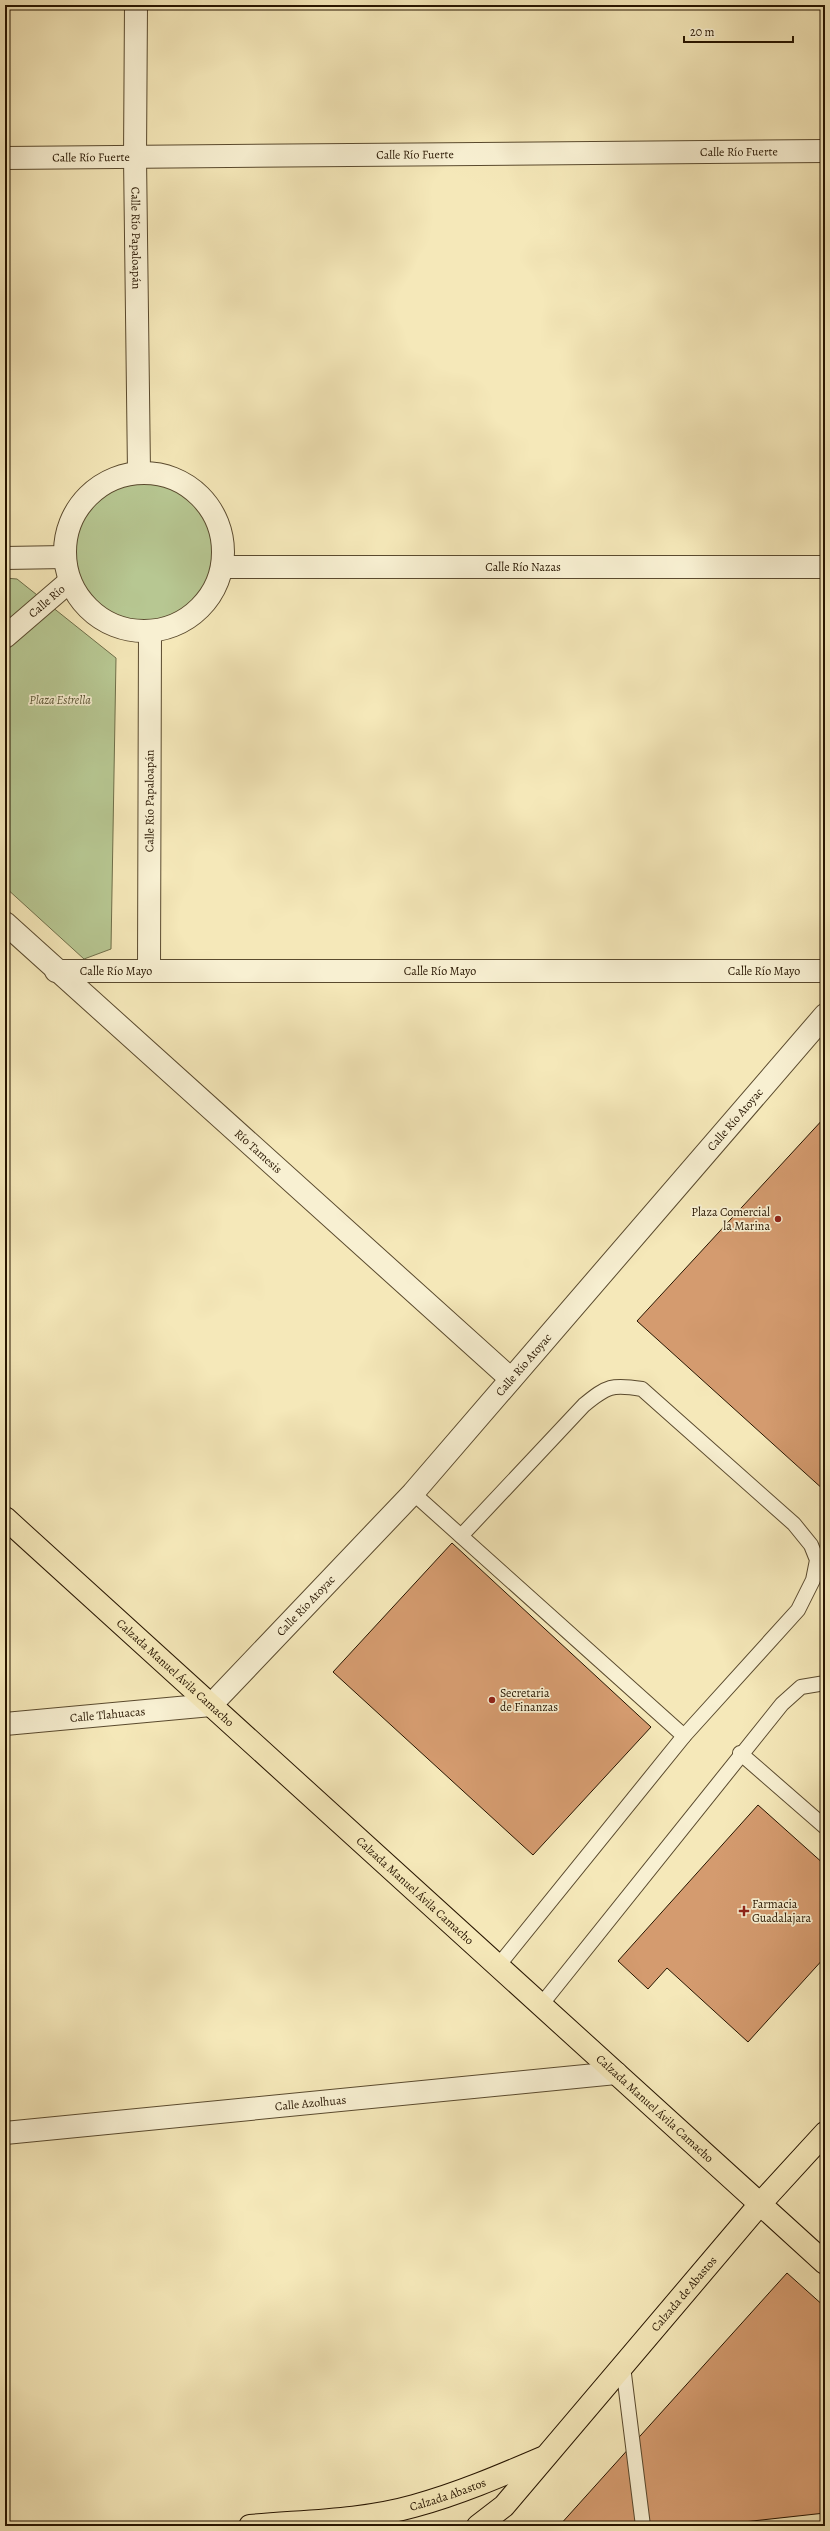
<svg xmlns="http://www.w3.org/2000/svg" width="830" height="2531" font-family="Alegreya,serif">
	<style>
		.green { fill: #b7c792; stroke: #6f6e49 }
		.building { fill: #d49b6f; stroke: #271500 }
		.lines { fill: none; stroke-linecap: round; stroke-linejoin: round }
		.lane-casing { stroke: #5a4a2e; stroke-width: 16 }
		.street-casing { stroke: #5a4a2e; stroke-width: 24 }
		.primary-casing { stroke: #271500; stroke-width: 24 }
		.lane { stroke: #f8f0d2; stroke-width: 14 }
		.street { stroke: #f8f0d2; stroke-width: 22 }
		.primary { stroke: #f5e8b9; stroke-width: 22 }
		.poi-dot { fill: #8f2418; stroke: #f8f0d2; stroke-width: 1.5 }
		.labels { text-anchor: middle; stroke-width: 3.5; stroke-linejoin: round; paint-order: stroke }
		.street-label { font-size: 12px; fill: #271500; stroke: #f8f0d2 }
		.park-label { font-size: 12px; font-style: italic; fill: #595333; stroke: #f8f0d2 }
		.poi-label { font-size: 12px; fill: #271500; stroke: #f8f0d2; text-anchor: start }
	</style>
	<rect width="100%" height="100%" fill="#f5e8b9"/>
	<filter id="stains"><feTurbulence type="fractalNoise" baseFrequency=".005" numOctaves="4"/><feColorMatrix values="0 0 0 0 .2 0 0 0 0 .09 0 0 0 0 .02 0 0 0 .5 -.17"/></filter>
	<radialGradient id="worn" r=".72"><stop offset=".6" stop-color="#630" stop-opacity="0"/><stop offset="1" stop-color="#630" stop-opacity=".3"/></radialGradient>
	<g class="green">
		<circle cx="144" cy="552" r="71"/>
		<polygon points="5,578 17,579 116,658 111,949 84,959 5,887"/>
	</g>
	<g class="building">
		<polygon points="825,1117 825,1491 637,1321"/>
		<polygon points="452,1543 651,1727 533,1855 333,1672"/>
		<polygon points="758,1805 825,1865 825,1957 748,2042 667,1968 648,1989 618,1961"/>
		<polygon points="787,2273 825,2307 825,2513 707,2526 559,2526"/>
	</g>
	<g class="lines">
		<defs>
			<g id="lane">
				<polyline points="413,1493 684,1736"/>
				<path d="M461,1536L584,1405C607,1386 612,1384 642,1389L794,1524L811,1545L817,1560L813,1580L798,1610L684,1736L498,1966"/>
				<polyline points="740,1753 825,1827"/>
				<polyline points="541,2005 782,1704 801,1687 825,1683"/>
				<polyline points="623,2366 643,2526"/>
			</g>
			<g id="street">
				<path id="s1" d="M136,5L135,157L139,472"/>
				<path id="s2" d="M5,158L825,151"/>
				<circle cx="144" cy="552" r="79"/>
				<polyline points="5,558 65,557"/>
				<path id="s3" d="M222,567H825"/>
				<path id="s4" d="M5,637L70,581"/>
				<path id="s5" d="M5,923L511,1379"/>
				<path id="s6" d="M56,971H825"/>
				<path id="s7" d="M149,971L150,631"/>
				<path id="s8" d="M5,1724L211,1705L413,1493L825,1015"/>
				<path id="s9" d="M5,2133L616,2073"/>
			</g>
			<g id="primary">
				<path id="s10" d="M5,1518L825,2263"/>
				<path id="s11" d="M250,2526C304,2521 361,2521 414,2506C458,2494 500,2476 542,2458"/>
				<path id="s12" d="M478,2526L504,2506L760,2204L825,2133"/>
			</g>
		</defs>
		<use href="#lane" class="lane-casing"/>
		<use href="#street" class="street-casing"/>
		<use href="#primary" class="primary-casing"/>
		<use href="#lane" class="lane"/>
		<use href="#street" class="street"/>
		<use href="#primary" class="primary"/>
	</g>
	<g class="poi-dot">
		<circle cx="778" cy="1219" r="4"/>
		<circle cx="492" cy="1700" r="4"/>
		<path d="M742 1905h4v4h4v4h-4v4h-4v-4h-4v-4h4z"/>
	</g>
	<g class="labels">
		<g class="street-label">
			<text dy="4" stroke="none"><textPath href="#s2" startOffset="734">Calle Río Fuerte</textPath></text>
			<text dy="4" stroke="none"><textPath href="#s2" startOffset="410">Calle Río Fuerte</textPath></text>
			<text dy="4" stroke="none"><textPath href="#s2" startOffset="86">Calle Río Fuerte</textPath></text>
			<text dy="4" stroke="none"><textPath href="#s1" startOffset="233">Calle Río Papaloapán</textPath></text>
			<text dy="4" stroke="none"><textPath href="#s3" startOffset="301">Calle Río Nazas</textPath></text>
			<text dy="4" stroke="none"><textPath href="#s4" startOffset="55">Calle Río</textPath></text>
			<text dy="4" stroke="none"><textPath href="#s7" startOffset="170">Calle Río Papaloapán</textPath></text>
			<text dy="4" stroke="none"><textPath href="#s6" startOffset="60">Calle Río Mayo</textPath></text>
			<text dy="4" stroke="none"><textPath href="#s6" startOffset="384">Calle Río Mayo</textPath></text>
			<text dy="4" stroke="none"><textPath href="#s6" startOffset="708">Calle Río Mayo</textPath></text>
			<text dy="4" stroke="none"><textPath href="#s8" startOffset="993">Calle Río Atoyac</textPath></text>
			<text dy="4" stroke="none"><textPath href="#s5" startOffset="341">Río Tamesis</textPath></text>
			<text dy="4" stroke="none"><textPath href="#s8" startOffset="669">Calle Río Atoyac</textPath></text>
			<text dy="4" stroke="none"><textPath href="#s8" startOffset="344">Calle Río Atoyac</textPath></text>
			<text dy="4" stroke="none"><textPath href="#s10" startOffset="230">Calzada Manuel Ávila Camacho</textPath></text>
			<text dy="4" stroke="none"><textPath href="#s8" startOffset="103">Calle Tlahuacas</textPath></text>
			<text dy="4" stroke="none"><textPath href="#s10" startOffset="554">Calzada Manuel Ávila Camacho</textPath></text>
			<text dy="4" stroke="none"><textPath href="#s9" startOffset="307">Calle Azolhuas</textPath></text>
			<text dy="4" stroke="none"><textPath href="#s10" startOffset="878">Calzada Manuel Ávila Camacho</textPath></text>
			<text dy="4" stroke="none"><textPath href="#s12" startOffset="311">Calzada de Abastos</textPath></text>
			<text dy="4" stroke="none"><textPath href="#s11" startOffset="201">Calzada Abastos</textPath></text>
		</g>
		<g class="park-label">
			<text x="60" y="704">Plaza Estrella</text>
		</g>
		<g class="poi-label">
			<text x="770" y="1216" text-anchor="end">Plaza Comercial<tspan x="770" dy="14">la Marina</tspan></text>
			<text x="500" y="1697">Secretaria<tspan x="500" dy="14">de Finanzas</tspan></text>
			<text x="752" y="1908">Farmacia<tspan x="752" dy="14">Guadalajara</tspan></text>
		</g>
	</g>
	<rect width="830" height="2531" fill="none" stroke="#f5e8b9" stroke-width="20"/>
	<rect x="6" y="6" width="818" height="2519" fill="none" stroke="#271500" stroke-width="2"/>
	<rect x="10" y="10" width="810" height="2511" fill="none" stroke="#271500"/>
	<path d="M684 36v6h109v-6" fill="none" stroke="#271500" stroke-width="2"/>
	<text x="690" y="36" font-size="12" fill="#271500" stroke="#f8f0d2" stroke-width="3" paint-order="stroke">20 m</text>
	<rect width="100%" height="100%" filter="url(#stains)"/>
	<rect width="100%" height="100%" fill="url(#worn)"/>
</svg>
